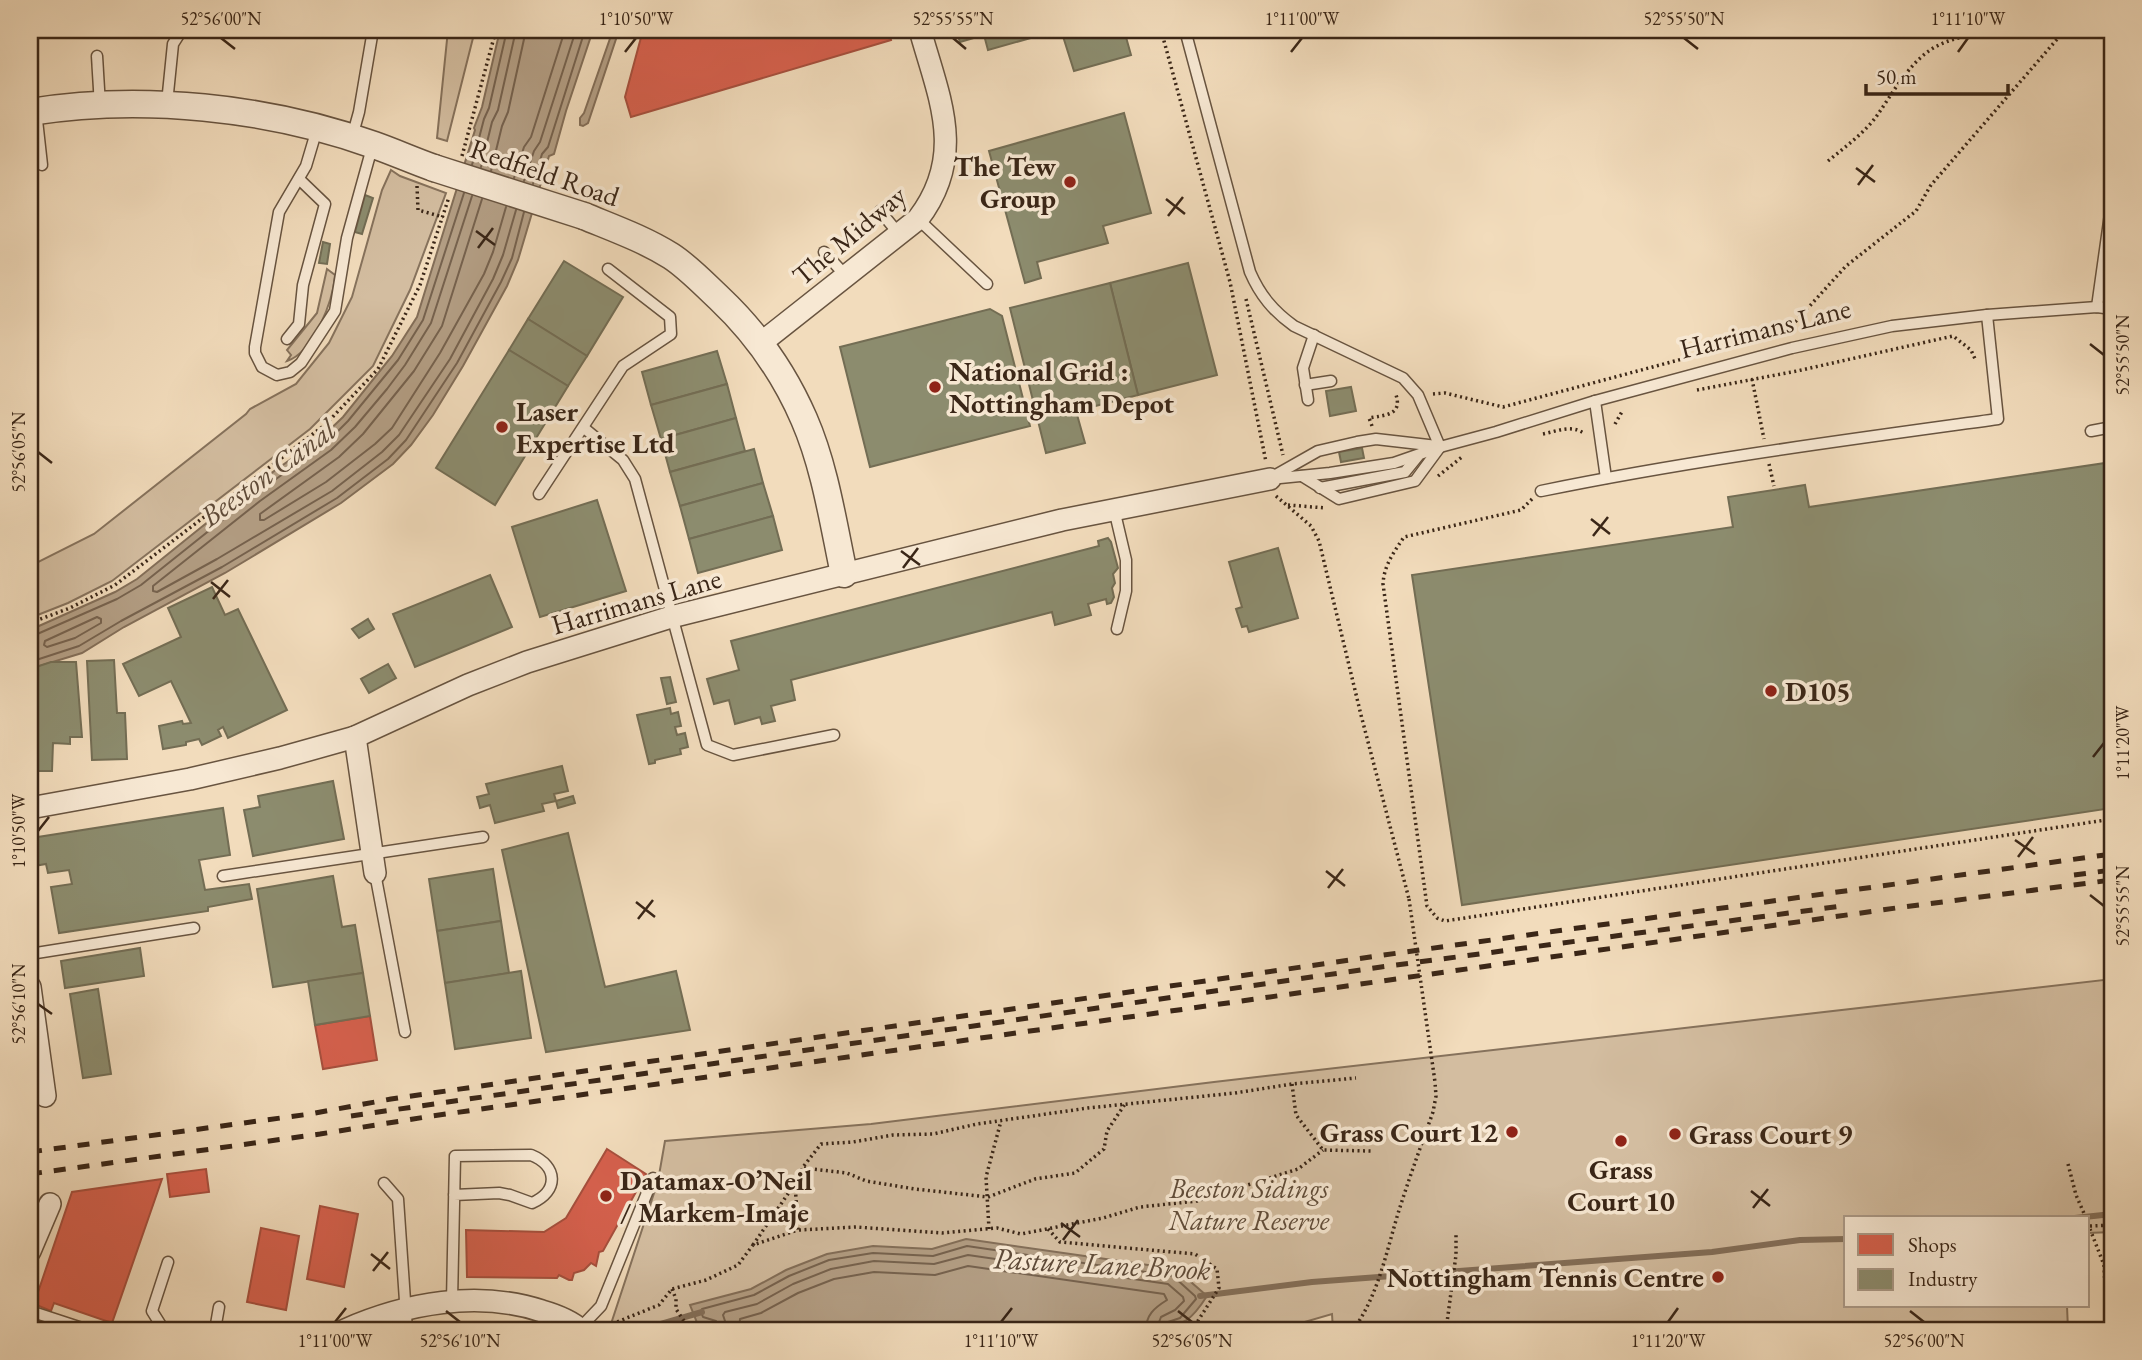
<svg xmlns="http://www.w3.org/2000/svg" width="2142" height="1360" font-family="'EB Garamond',serif">
	<style>
		.green { fill: #d3bda0; stroke: #86725c; stroke-width: 2 }
		.water { fill: #b39e84; stroke: #836e58; stroke-width: 2 }
		.shops { fill: #d6604d; stroke: #a74f3d; stroke-width: 2 }
		.industry { fill: #8c8c6e; stroke: #736d54; stroke-width: 2 }
		.lines { fill: none; stroke-linecap: round; stroke-linejoin: round }
		.shore { stroke: #76624e; stroke-width: 2 }
		.stream { stroke: #836e58; stroke-width: 6 }
		.service-casing { stroke: #685440; stroke-width: 13 }
		.minor-casing { stroke: #685440; stroke-width: 24 }
		.tertiary-casing { stroke: #685440; stroke-width: 29 }
		.path { stroke: #3a2617; stroke-width: 3.5; stroke-dasharray: 2 3.5; stroke-linecap: butt }
		.service { stroke: #f7e8d3; stroke-width: 10 }
		.minor { stroke: #f7e8d3; stroke-width: 21 }
		.tertiary { stroke: #f7e8d3; stroke-width: 26 }
		.rail { stroke: #3a2617; stroke-width: 5; stroke-dasharray: 12 12; stroke-linecap: butt }
		.tertiary-bridge-casing { stroke: #685440; stroke-width: 29; stroke-linecap: butt }
		.path-bridge { stroke: #3a2617; stroke-width: 3.5; stroke-dasharray: 2 3.5; stroke-linecap: butt }
		.tertiary-bridge { stroke: #f7e8d3; stroke-width: 26 }
		.ticks { fill: none; stroke: #3a2617; stroke-width: 2.5 }
		.poi-dot { fill: #8f2418; stroke: #f7e8d3; stroke-width: 2.5 }
		.labels { text-anchor: middle; stroke-width: 7; stroke-linejoin: round; paint-order: stroke }
		.poi-label { font-size: 28px; font-weight: bold; fill: #3a2617; stroke: #f7e8d3; text-anchor: start }
		.street-label { font-size: 28px; fill: #3a2617; stroke: #f7e8d3 }
		.park-label { font-size: 28px; font-style: italic; fill: #604c39; stroke: #f7e8d3 }
		.water-label { font-size: 30px; font-style: italic; fill: #5e4a38; stroke: #f7e8d3 }
		.neatline { fill: none; stroke: #3a2617; stroke-width: 2.5 }
		.ticks-label { font-size: 18px; text-anchor: middle; fill: #3a2617 }
	</style>
	<rect width="100%" height="100%" fill="#f2dcbc"/>
	<filter id="stains"><feTurbulence type="fractalNoise" baseFrequency=".00286" numOctaves="4"/><feColorMatrix values="0 0 0 0 .2 0 0 0 0 .09 0 0 0 0 .02 0 0 0 .5 -.17"/></filter>
	<radialGradient id="worn" r=".72"><stop offset=".6" stop-color="#630" stop-opacity="0"/><stop offset="1" stop-color="#630" stop-opacity=".3"/></radialGradient>
	<g class="green">
		<polygon points="448,30 475,30 447,141 437,138"/>
		<polygon points="391,170 400,176 446,193 410,290 373,366 310,429 112,581 68,603 30,618 30,566 94,534 246,414 250,409 296,384 329,343 352,297 382,190"/>
		<path d="M327,269L335,275C333,301 314,352 287,361L291,355L287,350L317,313Z"/>
		<polygon points="2112,979 2112,1232 2088,1233 2088,1218 1846,1218 1846,1306 2067,1306 2068,1330 1333,1330 1332,1314 1277,1330 609,1330 658,1181 665,1141 871,1124 1214,1082"/>
	</g>
	<g class="water">
		<polygon points="500,30 593,30 566,111 554,154 549,156 518,260 507,286 463,366 433,415 411,445 393,464 341,503 225,573 124,627 82,653 30,669 30,630 115,592 137,579 250,488 321,438 343,417 392,356 417,317 475,130 474,128 482,107"/>
		<polygon points="613,30 619,30 588,123 583,126 580,125 580,118 584,113"/>
		<path d="M966,1239L1176,1269L1207,1296C1191,1321 1185,1324 1157,1330H731L698,1325L690,1305L751,1289L786,1270L827,1254L873,1246L932,1249Z"/>
	</g>
	<g class="shops">
		<polygon points="643,30 888,30 891,40 631,117 625,97"/>
		<polygon points="370,1016 377,1060 323,1069 315,1025"/>
		<polygon points="607,1149 646,1174 603,1251 599,1252 596,1266 591,1263 584,1270 574,1273 572,1280 569,1280 559,1275 557,1278 467,1277 466,1230 544,1232 566,1218"/>
		<polygon points="206,1169 209,1192 170,1197 167,1174"/>
		<polygon points="162,1179 112,1323 54,1303 51,1311 34,1304 72,1192"/>
		<polygon points="320,1206 358,1214 344,1287 307,1279"/>
		<polygon points="261,1228 299,1236 286,1310 247,1302"/>
	</g>
	<g class="industry">
		<polygon points="956,30 1059,30 988,50 984,35 960,42"/>
		<polygon points="1061,30 1124,30 1131,55 1074,71"/>
		<polygon points="1124,113 1151,213 1103,226 1108,243 1037,262 1041,278 1025,283 989,151"/>
		<polygon points="365,195 373,198 362,234 355,232"/>
		<polygon points="323,242 330,244 327,264 319,263"/>
		<polygon points="564,261 623,297 587,356 528,319"/>
		<polygon points="1188,263 1217,375 1138,395 1110,283"/>
		<polygon points="1110,283 1138,395 1076,411 1085,443 1046,453 1010,308"/>
		<polygon points="990,309 1002,316 1030,426 870,467 840,347"/>
		<polygon points="528,319 587,356 568,386 509,350"/>
		<polygon points="509,350 568,386 495,505 436,468"/>
		<polygon points="717,351 727,384 651,405 642,372"/>
		<polygon points="727,384 736,418 661,439 651,405"/>
		<polygon points="1351,387 1356,411 1330,416 1326,391"/>
		<polygon points="736,418 745,451 670,472 661,439"/>
		<polygon points="1362,448 1364,458 1341,462 1339,452"/>
		<polygon points="754,449 763,483 680,506 670,472"/>
		<polygon points="2112,462 2112,808 1462,905 1412,575 1733,527 1728,497 1805,485 1809,507"/>
		<polygon points="763,483 773,516 689,539 680,506"/>
		<polygon points="597,500 626,591 540,617 512,527"/>
		<polygon points="773,516 782,550 698,573 689,539"/>
		<polygon points="1108,538 1111,542 1118,568 1113,574 1115,583 1112,588 1114,597 1111,603 1107,604 1106,599 1088,604 1091,615 1055,625 1052,612 791,680 795,700 771,706 775,721 762,724 760,717 735,724 729,700 714,704 707,679 739,670 731,641 1099,546 1098,541"/>
		<polygon points="1278,548 1298,618 1249,632 1247,626 1242,627 1236,609 1242,607 1229,562"/>
		<polygon points="490,575 512,627 415,667 393,614"/>
		<polygon points="212,587 225,615 238,609 287,710 228,738 223,727 218,730 221,736 202,745 199,739 186,742 186,745 163,749 159,726 182,721 183,724 191,723 171,681 139,696 123,664 181,637 168,608"/>
		<polygon points="368,619 374,629 359,638 352,629"/>
		<polygon points="114,660 117,713 125,713 127,759 92,760 87,661"/>
		<polygon points="51,662 76,662 82,737 70,737 70,744 53,743 52,771 30,771 30,669"/>
		<polygon points="388,664 396,678 369,693 361,679"/>
		<polygon points="670,677 676,702 667,704 661,678"/>
		<polygon points="670,708 671,714 678,712 681,726 675,727 677,735 685,733 688,747 680,749 681,754 655,760 655,763 649,764 637,715"/>
		<polygon points="562,766 568,791 554,794 556,801 542,804 544,811 495,823 490,805 480,808 477,797 489,794 486,784"/>
		<polygon points="333,781 344,839 253,856 244,810 260,807 258,796"/>
		<polygon points="573,796 575,803 558,808 556,801"/>
		<polygon points="223,808 230,855 199,860 205,890 249,884 252,899 208,907 208,911 59,933 51,887 72,884 69,870 48,873 46,864 34,866 31,844 38,837"/>
		<polygon points="568,833 605,987 676,971 690,1030 546,1052 502,850"/>
		<polygon points="493,869 501,921 437,931 429,879"/>
		<polygon points="333,876 342,927 355,925 363,973 273,987 257,889"/>
		<polygon points="501,921 509,973 445,983 437,931"/>
		<polygon points="140,948 144,976 65,988 61,961"/>
		<polygon points="521,971 531,1038 455,1049 445,983"/>
		<polygon points="363,973 370,1016 315,1025 308,981"/>
		<polygon points="98,989 111,1074 83,1078 70,994"/>
	</g>
	<g class="lines">
		<g class="shore">
			<polyline points="472,165 484,119 489,108 507,30"/>
			<polyline points="481,167 492,122 498,110 516,30"/>
			<polyline points="491,171 502,126 508,112 526,30"/>
			<polyline points="514,178 524,147 531,137 565,30"/>
			<polyline points="524,181 534,151 540,142 576,30"/>
			<polyline points="533,184 542,154 548,147 585,30"/>
			<polyline points="472,196 431,323 405,365 387,389 355,427 331,450 260,501 153,586 153,591 157,592 217,559 332,491 382,452 399,435 450,359 493,279 503,255 516,210"/>
			<polyline points="482,199 442,326 414,371 363,434 339,457 260,514 260,520 264,520 326,482 375,444 392,428 440,353 484,274 493,252 506,207"/>
			<polygon points="97,617 101,619 101,623 75,638 47,647 44,645 45,641"/>
			<polyline points="30,636 35,635 117,599 141,585 255,494 325,444 348,421 398,360 423,320 464,193"/>
			<polyline points="30,662 79,646 121,621 222,567 337,498 388,459 406,440 457,363 501,282 512,258 524,212"/>
			<polyline points="719,1330 716,1321 703,1317 701,1312 702,1309 754,1295 789,1276 829,1260 873,1253 933,1256 967,1246 1173,1276 1195,1296 1196,1299 1180,1318 1168,1322 1165,1330"/>
			<polyline points="728,1330 723,1315 725,1312 757,1304 793,1284 831,1269 874,1261 934,1264 968,1255 1168,1284 1183,1297 1184,1301 1175,1310 1161,1317 1156,1330"/>
			<path d="M739,1330L740,1319L761,1313L798,1293L834,1279L874,1272L935,1275L968,1266L1164,1294L1167,1300C1154,1308 1146,1315 1146,1330"/>
		</g>
		<g class="stream">
			<polyline points="2075,1218 2112,1214"/>
			<polyline points="1200,1296 1312,1282 1712,1252 1800,1240 1846,1239"/>
			<polyline points="651,1330 654,1326 702,1312"/>
		</g>
		<defs>
			<g id="service">
				<path d="M1185,30L1250,272C1260,295 1273,311 1294,326L1403,378L1418,395L1440,447"/>
				<polyline points="97,56 100,106"/>
				<polyline points="167,103 173,44 180,33 193,30"/>
				<polyline points="36,111 42,165"/>
				<polyline points="317,129 306,166 279,212 255,347 255,353 262,367 277,375 290,372 301,363 335,311 347,238 373,144"/>
				<polyline points="352,137 359,112 373,30"/>
				<polyline points="880,211 899,234"/>
				<polyline points="918,219 987,284"/>
				<polyline points="824,252 846,276"/>
				<polyline points="2097,307 2112,200"/>
				<polyline points="287,339 299,324 303,285 325,204 299,179"/>
				<polyline points="1305,385 1331,381"/>
				<polyline points="1308,400 1303,368 1314,335"/>
				<polyline points="1595,401 1606,478"/>
				<polyline points="584,428 623,460 635,479 707,745 733,755 834,735"/>
				<polyline points="2091,431 2112,427"/>
				<polyline points="1302,476 1339,499 1415,481 1440,447"/>
				<polyline points="1272,477 1318,451 1357,442 1376,439 1437,446"/>
				<polyline points="1270,479 1330,473 1394,463 1440,447 1496,432 1595,401 1792,348 1892,326 1987,315 2097,307 2112,309"/>
				<polyline points="1320,488 1405,472 1418,456"/>
				<path d="M1541,491C1692,460 1846,440 1998,419L1987,315"/>
				<polyline points="539,494 623,366 671,334 670,317 608,269"/>
				<polyline points="1114,509 1126,560 1126,591 1117,629"/>
				<polyline points="375,873 405,1032"/>
				<polyline points="223,876 483,837"/>
				<polyline points="30,954 194,928"/>
				<polyline points="384,1183 398,1199 407,1330"/>
				<path d="M452,1301L455,1156L531,1155C558,1166 559,1191 532,1203L510,1195L499,1193L454,1195"/>
				<polyline points="30,1311 88,1330"/>
				<polyline points="580,1328 601,1306 653,1178"/>
				<polyline points="161,1330 162,1327 152,1311 168,1262"/>
				<polyline points="215,1330 219,1307"/>
			</g>
			<g id="minor">
				<path d="M761,343L918,219C967,155 939,98 920,30"/>
				<polyline points="355,737 375,873"/>
				<polyline points="30,808 190,779 280,758 355,737 468,685 527,662 671,617 1062,520 1270,479"/>
				<polyline points="30,987 45,1096"/>
				<polyline points="30,1251 50,1204"/>
				<path d="M345,1330C406,1303 478,1290 542,1311C556,1315 570,1320 581,1330"/>
			</g>
			<g id="tertiary">
				<path d="M30,112C141,94 268,107 374,145C394,152 414,161 434,168"/>
				<path d="M584,216C613,228 644,239 671,256C688,267 704,284 719,298C755,332 784,373 804,419C825,467 833,522 844,574"/>
			</g>
		</defs>
		<use href="#service" class="service-casing"/>
		<use href="#minor" class="minor-casing"/>
		<use href="#tertiary" class="tertiary-casing"/>
		<g class="path">
			<polyline points="1161,30 1230,282 1266,462"/>
			<polyline points="462,156 496,30"/>
			<path d="M1828,161C1845,147 1863,134 1876,117C1893,93 1909,62 1935,47C1959,34 1988,33 2015,30"/>
			<polyline points="417,186 418,210 443,217"/>
			<polyline points="1246,299 1283,455"/>
			<polyline points="1788,335 1787,331 1846,266 1916,211 1931,185 2065,30"/>
			<polyline points="1752,379 1764,439"/>
			<polyline points="1697,390 1797,371 1953,336 1971,350 1976,361"/>
			<polyline points="1433,394 1445,393 1503,407 1787,331"/>
			<polyline points="1615,424 1623,410"/>
			<path d="M1372,426L1369,418C1386,415 1404,415 1395,392"/>
			<path d="M1543,434C1558,431 1572,424 1585,434"/>
			<polyline points="1769,464 1774,486"/>
			<polyline points="1438,476 1462,457"/>
			<polyline points="1276,496 1311,526 1319,541 1361,715 1409,899"/>
			<path d="M1532,499L1521,510L1404,537C1394,552 1384,565 1383,584L1427,906L1437,918L1445,921L2112,819"/>
			<polyline points="1288,505 1326,508"/>
			<polyline points="30,623 70,608 115,585 326,424 378,369 420,285 449,197"/>
			<polyline points="1292,1084 1296,1115 1323,1150 1371,1151"/>
			<polyline points="2068,1164 2076,1195 2086,1218"/>
			<polyline points="804,1168 847,1173 866,1181 915,1189 988,1197 1035,1179 1075,1173 1104,1149 1107,1131 1125,1104"/>
			<polyline points="2088,1224 2104,1265 2107,1330"/>
			<polyline points="2090,1226 2112,1225"/>
			<polyline points="989,1229 986,1177 1001,1121"/>
			<polyline points="1048,1229 1060,1242 1195,1254 1217,1269 1219,1288 1192,1330"/>
			<polyline points="799,1230 856,1227 942,1233 997,1228 1021,1234 1103,1218 1140,1207 1197,1201 1298,1169 1323,1150"/>
			<polyline points="753,1245 794,1185"/>
			<polyline points="672,1289 676,1299 676,1309 690,1330"/>
			<polyline points="602,1328 659,1305 672,1289 706,1280 738,1265 753,1245 798,1230 795,1183 803,1167 821,1144 853,1142 893,1135 933,1134 977,1124 1088,1108 1235,1093 1292,1084 1356,1078"/>
			<path d="M1353,1330C1380,1293 1387,1247 1401,1204C1411,1173 1422,1143 1433,1112L1436,1096L1435,1082"/>
			<polyline points="1446,1330 1456,1255 1456,1234"/>
		</g>
		<use href="#service" class="service"/>
		<use href="#minor" class="minor"/>
		<use href="#tertiary" class="tertiary"/>
		<g class="rail">
			<polyline points="2074,875 2112,870"/>
			<polyline points="351,1116 1381,967 1842,906"/>
			<polyline points="30,1152 310,1114 391,1099 1405,952 2112,854"/>
			<polyline points="30,1174 320,1134 432,1116 1896,908 2112,880"/>
		</g>
		<defs>
			<polyline id="tertiary-bridge" points="434,168 584,216"/>
		</defs>
		<use href="#tertiary-bridge" class="tertiary-bridge-casing"/>
		<polyline class="path-bridge" points="1409,899 1435,1082"/>
		<use href="#tertiary-bridge" class="tertiary-bridge"/>
	</g>
	<path class="ticks" d="M221,38L235,49M953,38L966,49M1684,38L1698,49M625,52L636,38M1291,52L1302,38M1958,52L1968,38M1856,168L1875,182M1858,185L1873,165M1166,199L1185,214M1168,216L1183,197M476,231L495,245M478,248L493,228M2090,344L2104,355M38,452L52,463M1591,519L1610,534M1593,536L1608,517M901,551L920,565M903,568L918,548M211,582L230,597M213,599L228,580M2093,757L2104,743M38,831L49,817M2015,840L2035,854M2018,857L2033,837M1326,871L1345,886M1328,888L1343,869M2090,895L2104,906M636,902L655,917M638,919L653,900M38,1004L52,1014M1751,1191L1770,1206M1753,1208L1768,1189M1061,1223L1080,1237M1063,1240L1078,1220M371,1254L390,1269M373,1271L388,1252M446,1311L460,1322M1178,1311L1192,1322M1910,1311L1924,1322M335,1322L346,1308M1001,1322L1012,1308M1668,1322L1678,1308"/>
	<g class="poi-dot">
		<circle cx="1070" cy="182" r="7"/>
		<circle cx="935" cy="387" r="7"/>
		<circle cx="502" cy="427" r="7"/>
		<circle cx="1771" cy="691" r="7"/>
		<circle cx="1512" cy="1132" r="7"/>
		<circle cx="1675" cy="1134" r="7"/>
		<circle cx="1621" cy="1141" r="7"/>
		<circle cx="606" cy="1196" r="7"/>
		<circle cx="1718" cy="1277" r="7"/>
	</g>
	<g class="labels">
		<g class="poi-label">
			<text x="1056" y="176" text-anchor="end">The Tew<tspan x="1056" dy="32">Group</tspan></text>
			<text x="949" y="381">National Grid :<tspan x="949" dy="32">Nottingham Depot</tspan></text>
			<text x="516" y="421">Laser<tspan x="516" dy="32">Expertise Ltd</tspan></text>
			<text x="1785" y="701">D105</text>
			<text x="1498" y="1142" text-anchor="end">Grass Court 12</text>
			<text x="1689" y="1144">Grass Court 9</text>
			<text x="1621" y="1179" text-anchor="middle">Grass<tspan x="1621" dy="32">Court 10</tspan></text>
			<text x="620" y="1190">Datamax-O’Neil<tspan x="620" dy="32">/ Markem-Imaje</tspan></text>
			<text x="1704" y="1287" text-anchor="end">Nottingham Tennis Centre</text>
		</g>
		<g class="street-label">
			<text transform="translate(545 172) rotate(19)" y="10">Redfield Road</text>
			<text transform="translate(849 235) rotate(-40)" y="10">The Midway</text>
			<text transform="translate(1765 328) rotate(-14)" y="10">Harrimans Lane</text>
			<text transform="translate(636 601) rotate(-16)" y="10">Harrimans Lane</text>
		</g>
		<g class="park-label">
			<text x="1249" y="1198">Beeston Sidings<tspan x="1249" dy="32">Nature Reserve</tspan></text>
		</g>
		<g class="water-label">
			<text transform="translate(268 473) rotate(-36)" y="10">Beeston Canal</text>
			<text transform="translate(1102 1264) rotate(3)" y="10">Pasture Lane Brook</text>
		</g>
	</g>
	<rect width="2142" height="1360" fill="none" stroke="#f2dcbc" stroke-width="77"/>
	<rect x="1844" y="1216" width="245" height="91" fill="#f7e8d3" stroke="#ab9a88" stroke-width="2"/>
	<rect x="1858" y="1234" width="35" height="21" fill="#d6604d" stroke="#ab9a88" stroke-width="2"/>
	<text x="1908" y="1252" font-size="21" fill="#3a2617">Shops</text>
	<rect x="1858" y="1269" width="35" height="21" fill="#8c8c6e" stroke="#ab9a88" stroke-width="2"/>
	<text x="1908" y="1286" font-size="21" fill="#3a2617">Industry</text>
	<path d="M1866 84v10h142v-10" fill="none" stroke="#3a2617" stroke-width="3.5"/>
	<text x="1876" y="84" font-size="21" fill="#3a2617" stroke="#f7e8d3" stroke-width="5" paint-order="stroke">50 m</text>
	<rect x="38" y="38" width="2066" height="1284" class="neatline"/>
	<g class="ticks-label">
		<text x="221" y="25">52°56'00"N</text>
		<text x="636" y="25">1°10'50"W</text>
		<text x="953" y="25">52°55'55"N</text>
		<text x="1302" y="25">1°11'00"W</text>
		<text x="1684" y="25">52°55'50"N</text>
		<text x="1968" y="25">1°11'10"W</text>
		<text transform="translate(2123 355) rotate(-90)" y="6">52°55'50"N</text>
		<text transform="translate(19 452) rotate(-90)" y="6">52°56'05"N</text>
		<text transform="translate(2123 743) rotate(-90)" y="6">1°11'20"W</text>
		<text transform="translate(19 831) rotate(-90)" y="6">1°10'50"W</text>
		<text transform="translate(2123 906) rotate(-90)" y="6">52°55'55"N</text>
		<text transform="translate(19 1004) rotate(-90)" y="6">52°56'10"N</text>
		<text x="335" y="1347">1°11'00"W</text>
		<text x="460" y="1347">52°56'10"N</text>
		<text x="1001" y="1347">1°11'10"W</text>
		<text x="1192" y="1347">52°56'05"N</text>
		<text x="1668" y="1347">1°11'20"W</text>
		<text x="1924" y="1347">52°56'00"N</text>
	</g>
	<rect width="100%" height="100%" filter="url(#stains)"/>
	<rect width="100%" height="100%" fill="url(#worn)"/>
</svg>
